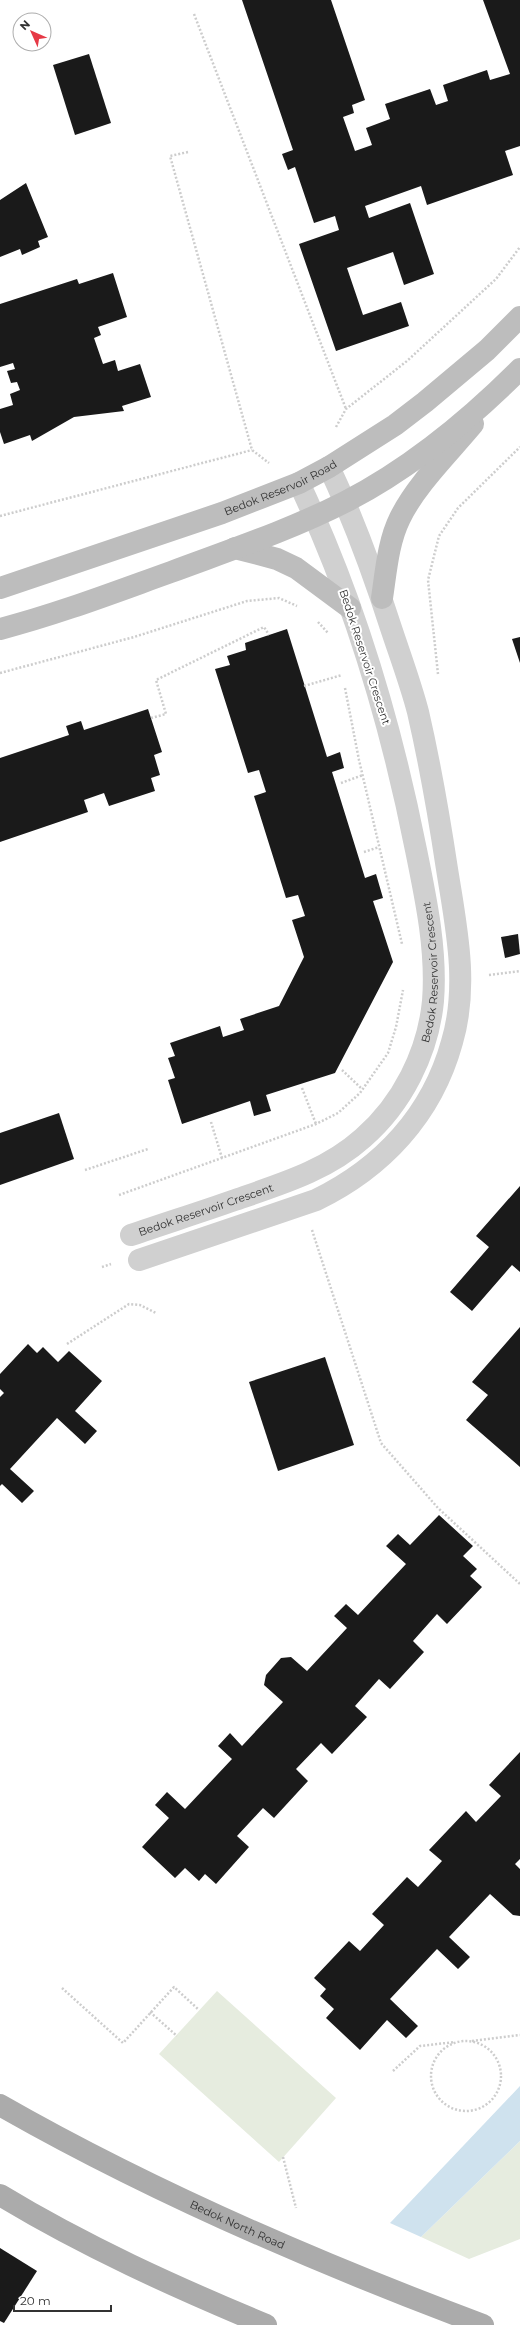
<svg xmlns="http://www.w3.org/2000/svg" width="520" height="2325" font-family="Montserrat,sans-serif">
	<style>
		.green { fill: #e6ecdf }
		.water { fill: #cfe2ee }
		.building { fill: #1a1a1a }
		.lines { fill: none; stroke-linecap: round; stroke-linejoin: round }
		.path { stroke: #cdcdcd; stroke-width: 2.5; stroke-dasharray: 2 2; stroke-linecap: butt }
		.minor { stroke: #d0d0d0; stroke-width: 22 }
		.secondary { stroke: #bdbdbd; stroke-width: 22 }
		.primary { stroke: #ababab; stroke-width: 22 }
		.labels { text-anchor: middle; stroke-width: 4; stroke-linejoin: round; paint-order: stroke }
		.street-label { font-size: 11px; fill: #333; stroke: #fff }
	</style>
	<rect width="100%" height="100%" fill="#fff"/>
	<g class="green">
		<polygon points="217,1991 336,2098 279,2162 159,2054"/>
		<polygon points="520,2141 520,2239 469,2259 421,2237"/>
	</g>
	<polygon class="water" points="520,2086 520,2141 421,2237 390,2223"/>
	<g class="building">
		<polygon points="242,0 331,0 365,100 352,105 354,113 343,117 355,151 372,145 366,128 390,119 385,104 430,89 436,105 448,101 443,85 487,70 490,80 510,74 483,0 520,0 520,146 505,151 513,175 427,205 421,186 365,206 369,218 410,203 434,274 404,285 393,252 347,268 363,315 401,302 409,326 336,351 299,244 339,230 335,216 314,223 295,167 288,170 282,154 293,150"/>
		<polygon points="89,54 111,123 75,135 53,65"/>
		<polygon points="26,183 48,237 38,241 40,247 22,255 20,249 0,257 0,200"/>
		<polygon points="113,273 127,317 98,327 101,335 94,338 103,364 115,360 118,371 140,364 151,397 122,406 124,411 74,417 32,441 30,435 4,444 0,432 0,409 13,405 10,394 20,390 17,382 11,383 7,371 15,369 13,363 0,367 0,304 77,279 79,284"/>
		<polygon points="287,629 327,757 340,752 344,768 332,772 365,878 376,874 383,898 373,901 393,962 335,1073 266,1095 271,1111 254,1116 250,1101 182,1124 168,1080 175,1078 168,1058 175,1056 170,1043 220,1026 223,1037 244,1030 240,1019 279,1006 304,957 292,920 305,916 298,895 286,898 254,796 266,792 259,770 248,773 215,669 230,665 227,656 246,650 245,643"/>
		<polygon points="520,637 520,663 512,639"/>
		<polygon points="148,709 162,752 154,755 160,775 151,778 155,791 109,806 104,793 84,800 88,812 0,842 0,758 69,735 66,726 81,721 84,730"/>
		<polygon points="518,934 520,954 505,958 501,937"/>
		<polygon points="59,1113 74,1159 0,1185 0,1133"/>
		<polygon points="520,1186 520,1272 512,1265 472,1311 450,1292 489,1247 476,1236"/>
		<polygon points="520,1327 520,1467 466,1420 488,1395 472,1382"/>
		<polygon points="28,1344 37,1353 43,1347 58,1362 69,1351 102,1381 75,1411 97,1431 85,1444 57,1418 10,1469 34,1491 22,1503 2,1484 0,1486 0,1397 4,1393 0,1389 0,1374"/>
		<polygon points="325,1357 354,1445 278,1471 249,1382"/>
		<polygon points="439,1515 473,1546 463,1556 477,1569 470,1576 482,1587 447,1624 437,1614 413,1641 424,1652 390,1689 379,1679 355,1706 367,1717 332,1754 321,1743 296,1769 308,1781 274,1818 263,1808 237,1836 249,1847 216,1884 205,1874 199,1881 185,1868 175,1878 142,1847 169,1818 155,1805 167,1792 185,1809 232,1759 218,1746 230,1733 242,1746 283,1702 264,1685 266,1675 281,1658 291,1657 307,1671 347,1628 334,1616 346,1604 358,1615 406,1564 386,1546 398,1534 410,1545"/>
		<polygon points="520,1752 520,1859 515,1864 520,1869 520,1916 513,1915 490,1894 449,1937 470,1957 458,1969 437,1949 390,1999 418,2026 406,2038 387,2020 360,2050 326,2018 334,2009 320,1996 326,1989 314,1978 349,1941 360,1951 384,1925 372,1914 407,1877 418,1887 442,1861 429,1850 466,1811 476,1822 501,1796 489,1785"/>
		<polygon points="0,2248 37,2271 4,2323 0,2321"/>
	</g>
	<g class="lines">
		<g class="path">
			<polyline points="194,14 346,409"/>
			<polyline points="188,152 170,156 252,450 269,463"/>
			<polyline points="336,427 346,409 407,361 496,279 520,247"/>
			<polyline points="0,516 252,450"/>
			<polyline points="318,622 328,633"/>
			<polyline points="0,673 134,637 247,601 279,598 297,606"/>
			<polyline points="438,674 428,580 439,536 458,508 520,447"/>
			<polyline points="304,686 342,675"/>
			<polyline points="345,688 359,760 402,944"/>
			<polyline points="151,718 166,714 156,680 264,627 269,635"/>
			<polyline points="341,783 363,775"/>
			<polyline points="364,852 379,847"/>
			<polyline points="489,975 520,971"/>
			<polyline points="342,1070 362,1089"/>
			<polyline points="302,1088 316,1124"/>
			<polyline points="211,1122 222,1158"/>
			<polyline points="85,1170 148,1149"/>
			<polyline points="119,1195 316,1124 338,1113 360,1093 388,1053 396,1027 403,990"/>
			<polyline points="312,1230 381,1443 438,1508 520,1584"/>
			<polyline points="102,1267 111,1264"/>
			<polyline points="67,1344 129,1304 140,1305 156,1313"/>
			<polyline points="62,1988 123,2043 174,1987 199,2010"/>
			<polyline points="150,2012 177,2036"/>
			<polyline points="472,2041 520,2035"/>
			<circle cx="466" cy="2076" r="35"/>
			<polyline points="393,2071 420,2046 455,2042"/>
			<polyline points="283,2157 296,2208"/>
		</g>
		<g class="minor">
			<path id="s1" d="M131,1235C166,1223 201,1212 235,1200C281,1184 326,1171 363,1138C402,1104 428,1053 433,1001C437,951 426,899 416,850C391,724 354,599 299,483"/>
			<path d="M139,1260L316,1200C382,1168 432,1115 452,1042C469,985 456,926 447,869C439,816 430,764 418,712C411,685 401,658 392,631C374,575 354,520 329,467"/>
		</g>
		<g class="secondary">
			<polyline points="235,548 277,559 296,568 350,608"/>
			<path id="s2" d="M0,588L222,513L299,483L329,467L395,425L425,402L487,350L520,317"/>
			<path d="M382,598C386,572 388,542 400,518C416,485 449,453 473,424"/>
			<path d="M0,629C58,614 115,592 171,572C230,550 290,530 345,502C409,469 469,420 520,369"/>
		</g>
		<g class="primary">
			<path id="s3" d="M0,2105C154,2193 317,2263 483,2325"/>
			<path d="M0,2195C84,2246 175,2287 266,2325"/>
		</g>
	</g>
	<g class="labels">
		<g class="street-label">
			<text dy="4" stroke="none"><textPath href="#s2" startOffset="298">Bedok Reservoir Road</textPath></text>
			<text transform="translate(365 657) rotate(72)" y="4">Bedok Reservoir Crescent</text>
			<text dy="4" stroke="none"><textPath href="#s1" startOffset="439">Bedok Reservoir Crescent</textPath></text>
			<text dy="4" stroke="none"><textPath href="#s1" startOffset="79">Bedok Reservoir Crescent</textPath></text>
			<text dy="4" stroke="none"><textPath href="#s3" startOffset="266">Bedok North Road</textPath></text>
		</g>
	</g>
	<g transform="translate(32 32) rotate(315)"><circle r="19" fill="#ffffff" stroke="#adadad"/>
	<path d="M0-3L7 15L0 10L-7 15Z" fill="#e63946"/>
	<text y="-6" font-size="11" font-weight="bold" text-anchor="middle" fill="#333333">N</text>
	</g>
	<path d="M14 2305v6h97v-6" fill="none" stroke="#333333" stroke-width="2"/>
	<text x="20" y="2305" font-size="12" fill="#333333" stroke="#ffffff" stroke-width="3" paint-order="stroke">20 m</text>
</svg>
